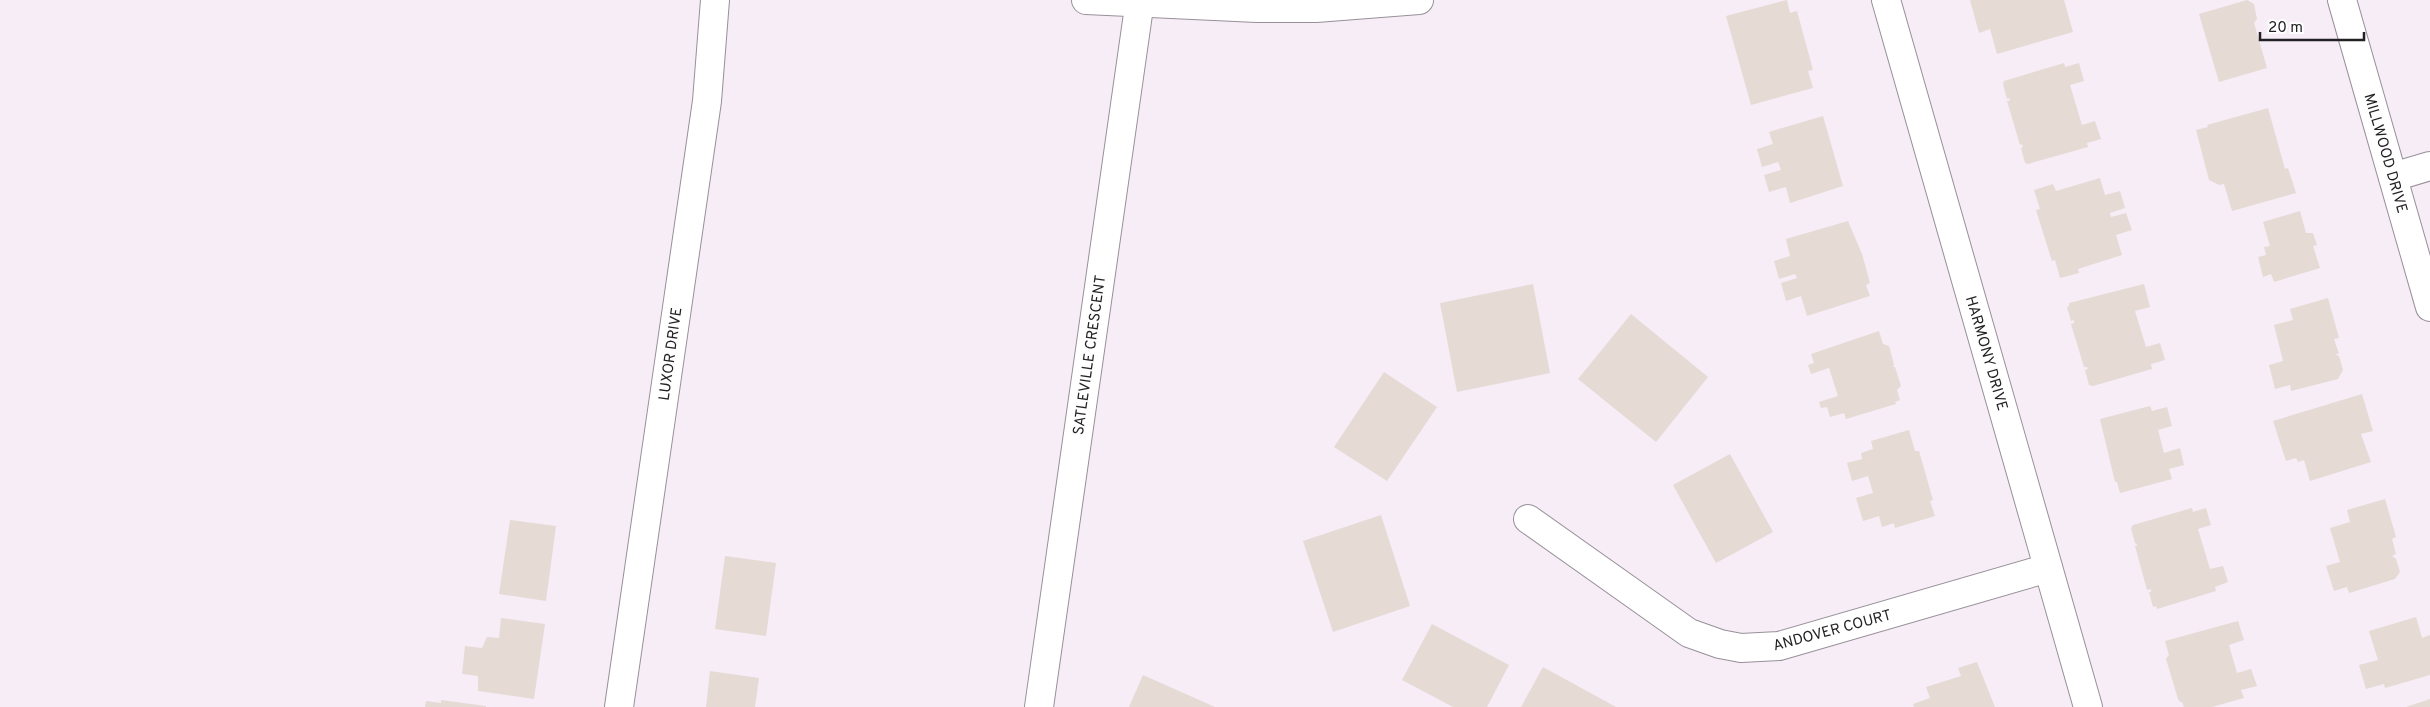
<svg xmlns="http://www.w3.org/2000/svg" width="2430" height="707" font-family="Overpass,sans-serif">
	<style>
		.building { fill: #e6dad4 }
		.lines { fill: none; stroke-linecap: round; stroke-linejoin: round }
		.street-casing { stroke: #989099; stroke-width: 30 }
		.street { stroke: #fff; stroke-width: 28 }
		.labels { text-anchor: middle; stroke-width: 4; stroke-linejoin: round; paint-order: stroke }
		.street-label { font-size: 15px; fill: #242124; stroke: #fefefe }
	</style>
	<rect width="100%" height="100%" fill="#f6edf7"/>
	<g class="building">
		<polygon points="1787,0 1790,13 1797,11 1813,70 1808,71 1813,88 1751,105 1726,16"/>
		<polygon points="1970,0 2064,0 2073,32 1997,54 1990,29 1979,33"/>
		<polygon points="2247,0 2254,4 2257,19 2254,23 2267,68 2219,82 2199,14"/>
		<polygon points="2064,63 2065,67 2079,63 2084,81 2070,85 2082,125 2095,121 2101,139 2087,143 2088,147 2028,164 2025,163 2021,148 2023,147 2022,144 2020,145 2007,101 2010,101 2009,98 2007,99 2003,84 2004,81"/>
		<polygon points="2268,108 2285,169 2288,168 2296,193 2232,211 2224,184 2219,185 2209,180 2196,130 2208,127 2207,125"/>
		<polygon points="1823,116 1843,186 1790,203 1786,187 1769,192 1764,175 1781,170 1778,162 1762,167 1757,149 1773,144 1769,132"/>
		<polygon points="2100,178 2105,195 2120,191 2125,208 2110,213 2111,217 2126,213 2132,230 2116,235 2122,255 2078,269 2079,273 2060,278 2055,260 2052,261 2036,210 2040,209 2034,190 2053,184 2056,191"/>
		<polygon points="2300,211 2306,233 2313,233 2317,245 2313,246 2320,268 2274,282 2271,274 2263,277 2258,257 2266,255 2264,247 2270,246 2263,222"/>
		<polygon points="1848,221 1862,254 1870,283 1866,285 1870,296 1807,316 1801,296 1786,301 1781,283 1797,278 1795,274 1779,279 1774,261 1790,256 1786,239"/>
		<polygon points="1533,284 1550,373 1457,392 1440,303"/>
		<polygon points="2144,284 2150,307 2135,311 2146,347 2160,343 2165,360 2151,364 2152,369 2093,386 2089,385 2085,370 2088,369 2087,367 2084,367 2071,324 2074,323 2074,320 2071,321 2067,307 2069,306 2069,303"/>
		<polygon points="2328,298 2339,338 2334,339 2339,354 2335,354 2339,356 2343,370 2338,379 2291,391 2290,385 2275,389 2269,365 2283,361 2274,325 2293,320 2290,309"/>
		<polygon points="1631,314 1708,377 1656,442 1578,379"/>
		<polygon points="1879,331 1883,344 1889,346 1894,364 1893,367 1895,367 1901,386 1897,390 1900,400 1895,402 1896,404 1846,419 1844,413 1830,417 1827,407 1821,408 1819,402 1838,396 1829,368 1811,374 1808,365 1814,363 1811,354"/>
		<polygon points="1384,372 1437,407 1387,481 1334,447"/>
		<polygon points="2362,394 2373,431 2361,434 2371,462 2310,481 2304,460 2298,462 2296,458 2286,461 2273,421"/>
		<polygon points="2150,406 2152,411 2167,407 2172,426 2158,430 2164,453 2180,448 2184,465 2169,469 2172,479 2120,493 2117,482 2115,482 2100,419"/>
		<polygon points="1909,430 1915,451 1919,451 1933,500 1930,501 1935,516 1895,528 1894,523 1882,527 1879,516 1863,521 1856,498 1873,493 1868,476 1852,481 1847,463 1862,459 1861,453 1873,449 1871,441"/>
		<polygon points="1730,454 1773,532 1716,563 1673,485"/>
		<polygon points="2385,499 2396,537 2392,539 2396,554 2392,556 2396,559 2400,572 2395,579 2349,593 2347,587 2334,591 2326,566 2340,562 2330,528 2350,522 2347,510"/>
		<polygon points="2192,508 2193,512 2206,508 2211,525 2198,529 2210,569 2223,566 2228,582 2215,587 2216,591 2157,609 2156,606 2153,607 2149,592 2151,592 2151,589 2147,590 2135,546 2138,545 2135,543 2131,528 2133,525"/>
		<polygon points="1381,515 1410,606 1333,632 1303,541"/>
		<polygon points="510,520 556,526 546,601 499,594"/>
		<polygon points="725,556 776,563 766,636 715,629"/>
		<polygon points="2416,617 2422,638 2430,635 2430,675 2385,688 2384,684 2366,689 2359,665 2378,660 2369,631"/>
		<polygon points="501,618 545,624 534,699 478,691 478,676 462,674 465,646 482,648 487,637 499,638"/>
		<polygon points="2238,621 2244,640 2229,645 2237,673 2251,669 2257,686 2241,690 2244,698 2212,707 2184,707 2182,702 2180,702 2178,699 2166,659 2169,655 2165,641"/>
		<polygon points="1432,624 1509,665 1487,707 1453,707 1402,680"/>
		<polygon points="1977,662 1995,707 1914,707 1913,704 1930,698 1926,687 1961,676 1958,668"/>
		<polygon points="1543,667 1616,707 1521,707"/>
		<polygon points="710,671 759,678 755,707 706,707"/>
		<polygon points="1143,675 1215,707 1129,707"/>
		<polygon points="2430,699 2430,707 2406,707"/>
		<polygon points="441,700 486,706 486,707 425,707 426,701 441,703"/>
	</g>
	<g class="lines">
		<defs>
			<g id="street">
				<polyline points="1086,0 1257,8 1316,8 1419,0"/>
				<polyline points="1886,0 2088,707"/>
				<polyline points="2342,0 2430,307"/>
				<polyline points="2393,177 2430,166"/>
				<polyline points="1528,519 1689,633 1720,644 1741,648 1779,646 2048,568"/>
				<polyline points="619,707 707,101 715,0"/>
				<polyline points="1039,707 1140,0"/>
			</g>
		</defs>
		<use href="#street" class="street-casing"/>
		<use href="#street" class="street"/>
	</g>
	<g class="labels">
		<g class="street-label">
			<text transform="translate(2386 153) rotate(74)" y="5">MILLWOOD DRIVE</text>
			<text transform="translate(1987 353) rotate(74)" y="5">HARMONY DRIVE</text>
			<text transform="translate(670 354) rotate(-82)" y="5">LUXOR DRIVE</text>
			<text transform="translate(1089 355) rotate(-82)" y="5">SATLEVILLE CRESCENT</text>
			<text transform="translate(1832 630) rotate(-15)" y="5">ANDOVER COURT</text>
		</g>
	</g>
	<path d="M2260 32v8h104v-8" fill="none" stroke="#242124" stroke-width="2.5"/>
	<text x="2268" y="32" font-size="15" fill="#242124" stroke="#fefefe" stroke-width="4" paint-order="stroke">20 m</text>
</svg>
